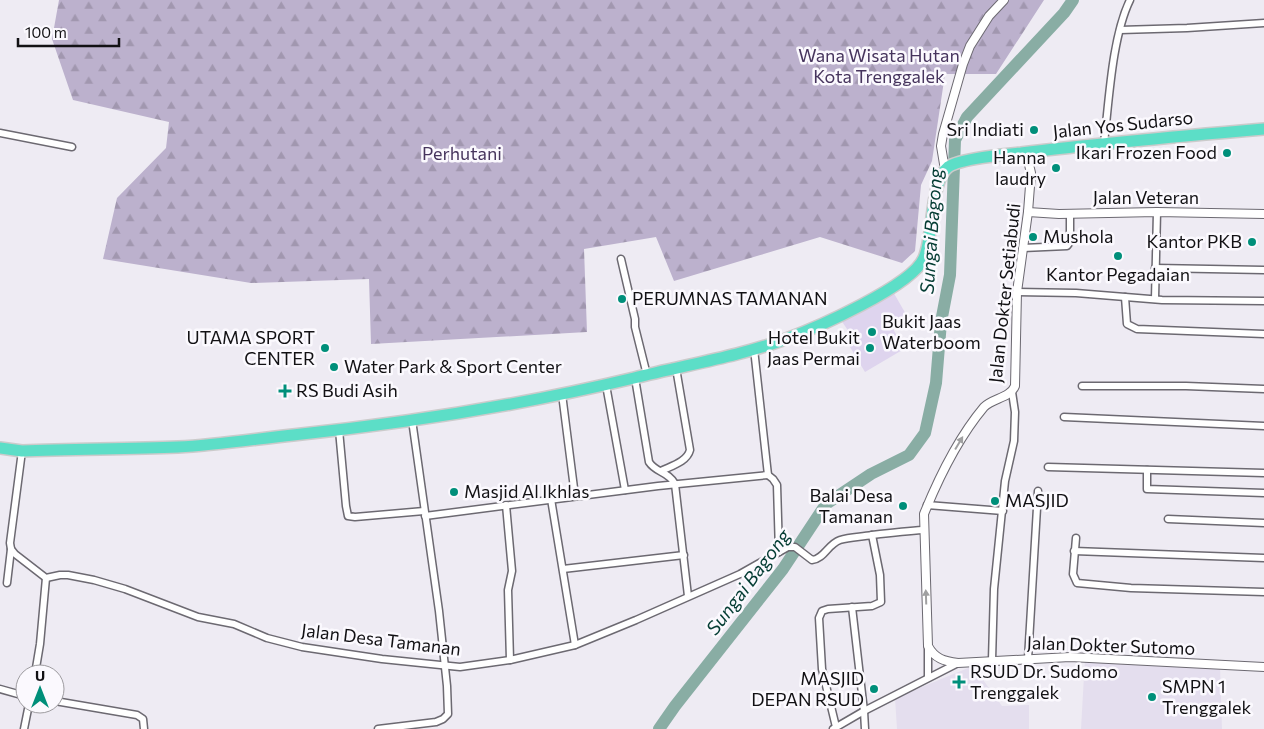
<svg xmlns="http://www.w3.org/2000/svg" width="1264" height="729" font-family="Commissioner,sans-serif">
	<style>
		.built { fill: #e4deee }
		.forest { fill: url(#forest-firs) }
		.park { fill: #ded4ee }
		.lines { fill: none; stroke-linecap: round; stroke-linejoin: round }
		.river { stroke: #89ada4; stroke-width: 12 }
		.minor-casing { stroke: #6c6971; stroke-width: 9 }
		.tertiary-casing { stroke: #6c6971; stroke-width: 10 }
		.trunk-casing { stroke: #cbcbcb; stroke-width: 14 }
		.minor { stroke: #fff; stroke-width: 6 }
		.tertiary { stroke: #fff; stroke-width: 8 }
		.trunk { stroke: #5cdec7; stroke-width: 11 }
		.oneway { fill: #a0a0a1 }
		.poi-dot { fill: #008f7a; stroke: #fbf9fe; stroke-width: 2 }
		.labels { text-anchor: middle; stroke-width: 5; stroke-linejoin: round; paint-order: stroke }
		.park-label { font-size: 18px; fill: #46345d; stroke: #fbf9fe }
		.street-label { font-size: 18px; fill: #121114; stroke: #fbf9fe }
		.poi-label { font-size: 18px; fill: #121114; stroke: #fbf9fe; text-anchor: start }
		.water-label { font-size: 19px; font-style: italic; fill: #053d34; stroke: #fbf9fe }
	</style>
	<defs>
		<pattern id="forest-firs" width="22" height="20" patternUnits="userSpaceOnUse" patternTransform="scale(1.25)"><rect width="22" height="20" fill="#bcb1cd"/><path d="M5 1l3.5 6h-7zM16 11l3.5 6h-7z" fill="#a197af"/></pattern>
	</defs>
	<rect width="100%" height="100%" fill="#eeebf3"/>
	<g class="built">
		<polygon points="1085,658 1220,666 1222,729 1081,729"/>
		<polygon points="973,666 1002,706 1029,705 1029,729 897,729 895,698"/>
	</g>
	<polygon class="forest" points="59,0 1044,0 996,74 945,74 932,161 921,185 915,251 902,263 820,237 674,281 656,237 584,249 587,332 371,344 369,279 251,283 103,259 117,198 166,148 169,122 73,100 52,39"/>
	<polygon class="park" points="892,290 907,316 891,325 904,349 865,372 847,342 853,338 841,320"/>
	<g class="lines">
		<polyline class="river" points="659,729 675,706 783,569 826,504 871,474 909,455 925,433 936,383 941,322 950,275 955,140 967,117 1064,13 1073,0"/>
		<defs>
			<g id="minor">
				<polyline points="1120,30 1187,28 1264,23"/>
				<polyline points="0,133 72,147"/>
				<path d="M1104,143C1109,101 1112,37 1130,0"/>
				<polyline points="1023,248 1067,246 1070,242 1070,214"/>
				<polyline points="621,259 635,319 635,327 647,375"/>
				<polyline points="1155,268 1264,270"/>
				<polyline points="1017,292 1076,293 1162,300 1264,301"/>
				<polyline points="1125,297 1127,324 1137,329 1264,334"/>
				<polyline points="1155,299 1157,212"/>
				<polyline points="754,349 768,475 773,479 777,485 779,552"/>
				<path d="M635,378L649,462C656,473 668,471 675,484L688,596"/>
				<polyline points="606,385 625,490"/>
				<polyline points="1082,386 1186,386 1264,389"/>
				<polyline points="562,394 575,496"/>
				<polyline points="1064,417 1264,426"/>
				<polyline points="339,430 346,506 348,516 355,517 424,511"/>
				<path d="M22,451L10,543L11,549L15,554L46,578L60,575H68L94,580L125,589L198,617L234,624L267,638L302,647L382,659L450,666L460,667L510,660L575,645L636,620L740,574L788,547H795L812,560C824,559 828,544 840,540C850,537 861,537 872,535C889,533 906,531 923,530"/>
				<polyline points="1048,467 1264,473"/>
				<polyline points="1147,470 1147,489 1264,493"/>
				<path d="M661,471C671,466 687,462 690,450L676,368"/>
				<polyline points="551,499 575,645"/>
				<polyline points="506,505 512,571 508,590 510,660"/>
				<polyline points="927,505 1003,511"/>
				<polyline points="425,516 658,486 768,475"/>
				<polyline points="1168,519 1264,523"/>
				<polyline points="1076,538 1073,574 1077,583 1131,588 1264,592"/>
				<polyline points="1074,551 1264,558"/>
				<polyline points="563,569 684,555"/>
				<polyline points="7,583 11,549"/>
				<polyline points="852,607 864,711 865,729"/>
				<polyline points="1028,659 1038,491"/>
				<polyline points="992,660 994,589 1005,481 1014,441 1015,412 1012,392"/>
				<polyline points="35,674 40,644 46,578"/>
				<polyline points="928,677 928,646"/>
				<polyline points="0,689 25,696"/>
				<polyline points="55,701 137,715 143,719 144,729"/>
				<polyline points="836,727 822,669 819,618 822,611 828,609 872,606 881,602 880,575 872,535"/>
				<polyline points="24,729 29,704"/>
				<polyline points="378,729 436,722 443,719 448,714 447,686 439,611 412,420"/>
				<polyline points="833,729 864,711 958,663"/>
			</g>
			<g id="tertiary">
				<path d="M1026,152L1031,173L1028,212L1017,292L1015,386C1010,398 993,398 984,407C958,438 939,477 924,514L928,646C935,659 944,661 958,663L1070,657L1264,667"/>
				<polyline points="945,170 941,146 943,134 963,64 970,46 989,16 1004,0"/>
				<polyline points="1028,212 1059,214 1157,212 1264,214"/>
			</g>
			<path id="trunk" d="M0,448L22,451C74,449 126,449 178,447C217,445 255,439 293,435C408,423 522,405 634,378C684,365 737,357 786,339C816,328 912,286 924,258C934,236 930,181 948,167C959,159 1006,154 1021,153C1102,143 1183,136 1264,129"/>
		</defs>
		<use href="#minor" class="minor-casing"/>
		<use href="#tertiary" class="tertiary-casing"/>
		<use href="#trunk" class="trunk-casing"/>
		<use href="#minor" class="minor"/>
		<use href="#tertiary" class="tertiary"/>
		<use href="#trunk" class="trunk"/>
	</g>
	<defs><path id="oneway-solid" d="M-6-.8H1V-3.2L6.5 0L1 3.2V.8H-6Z" transform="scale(1.25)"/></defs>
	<g class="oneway">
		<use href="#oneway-solid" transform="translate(959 443) rotate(-59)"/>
		<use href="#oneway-solid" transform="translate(926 597) rotate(-92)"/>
	</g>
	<g class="poi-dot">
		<circle cx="1034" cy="130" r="5"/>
		<circle cx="1227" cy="153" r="5"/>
		<circle cx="1056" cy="168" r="5"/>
		<circle cx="1033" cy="237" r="5"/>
		<circle cx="1252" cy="242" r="5"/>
		<circle cx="1118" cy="256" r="5"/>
		<circle cx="622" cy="299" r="5"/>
		<circle cx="872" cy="332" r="5"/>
		<circle cx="325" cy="348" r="5"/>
		<circle cx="870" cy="348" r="5"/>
		<circle cx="334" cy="367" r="5"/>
		<path d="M282.5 383.5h5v5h5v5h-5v5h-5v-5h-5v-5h5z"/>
		<circle cx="454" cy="492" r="5"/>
		<circle cx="995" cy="501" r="5"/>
		<circle cx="903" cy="506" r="5"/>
		<path d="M956.5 674.5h5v5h5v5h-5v5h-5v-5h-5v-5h5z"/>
		<circle cx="874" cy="689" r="5"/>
		<circle cx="1152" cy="697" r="5"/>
	</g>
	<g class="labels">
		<g class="park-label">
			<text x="879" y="62">Wana Wisata Hutan<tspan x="879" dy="21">Kota Trenggalek</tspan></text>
			<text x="462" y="160">Perhutani</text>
		</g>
		<g class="street-label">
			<text transform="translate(1123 125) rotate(-6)" y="6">Jalan Yos Sudarso</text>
			<text x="1146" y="204">Jalan Veteran</text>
			<text transform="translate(1005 293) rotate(-84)" y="6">Jalan Dokter Setiabudi</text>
			<text transform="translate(381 640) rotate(7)" y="6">Jalan Desa Tamanan</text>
			<text transform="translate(1111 646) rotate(2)" y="6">Jalan Dokter Sutomo</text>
		</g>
		<g class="poi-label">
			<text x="1024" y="136" text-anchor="end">Sri Indiati</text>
			<text x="1217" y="159" text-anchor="end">Ikari Frozen Food</text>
			<text x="1046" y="164" text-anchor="end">Hanna<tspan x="1046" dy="21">laudry</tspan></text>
			<text x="1043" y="243">Mushola</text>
			<text x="1242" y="248" text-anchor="end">Kantor PKB</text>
			<text x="1118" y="281" text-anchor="middle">Kantor Pegadaian</text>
			<text x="632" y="305">PERUMNAS TAMANAN</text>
			<text x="882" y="328">Bukit Jaas<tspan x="882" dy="21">Waterboom</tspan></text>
			<text x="315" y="344" text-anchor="end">UTAMA SPORT<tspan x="315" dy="21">CENTER</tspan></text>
			<text x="860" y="344" text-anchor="end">Hotel Bukit<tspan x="860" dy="21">Jaas Permai</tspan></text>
			<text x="344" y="373">Water Park &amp; Sport Center</text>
			<text x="296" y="397">RS Budi Asih</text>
			<text x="464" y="498">Masjid Al Ikhlas</text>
			<text x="893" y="502" text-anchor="end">Balai Desa<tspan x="893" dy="21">Tamanan</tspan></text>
			<text x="1005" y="507">MASJID</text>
			<text x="970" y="678">RSUD Dr. Sudomo<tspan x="970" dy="21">Trenggalek</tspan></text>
			<text x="864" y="685" text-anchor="end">MASJID<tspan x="864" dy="21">DEPAN RSUD</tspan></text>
			<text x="1162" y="693">SMPN 1<tspan x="1162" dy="21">Trenggalek</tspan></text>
		</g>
		<g class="water-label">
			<text transform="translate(931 231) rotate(-86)" y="7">Sungai Bagong</text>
			<text transform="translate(748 582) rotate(-53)" y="7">Sungai Bagong</text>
		</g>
	</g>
	<g transform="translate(40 689)"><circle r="24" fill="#fbf9fe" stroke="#9e9ca0"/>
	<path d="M0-4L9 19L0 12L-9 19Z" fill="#008f7a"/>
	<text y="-8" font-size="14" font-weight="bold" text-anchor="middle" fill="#121114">U</text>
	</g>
	<path d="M18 38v8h101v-8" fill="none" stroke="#121114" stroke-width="2.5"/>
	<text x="25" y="38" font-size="15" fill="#121114" stroke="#fbf9fe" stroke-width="4" paint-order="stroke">100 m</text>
</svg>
